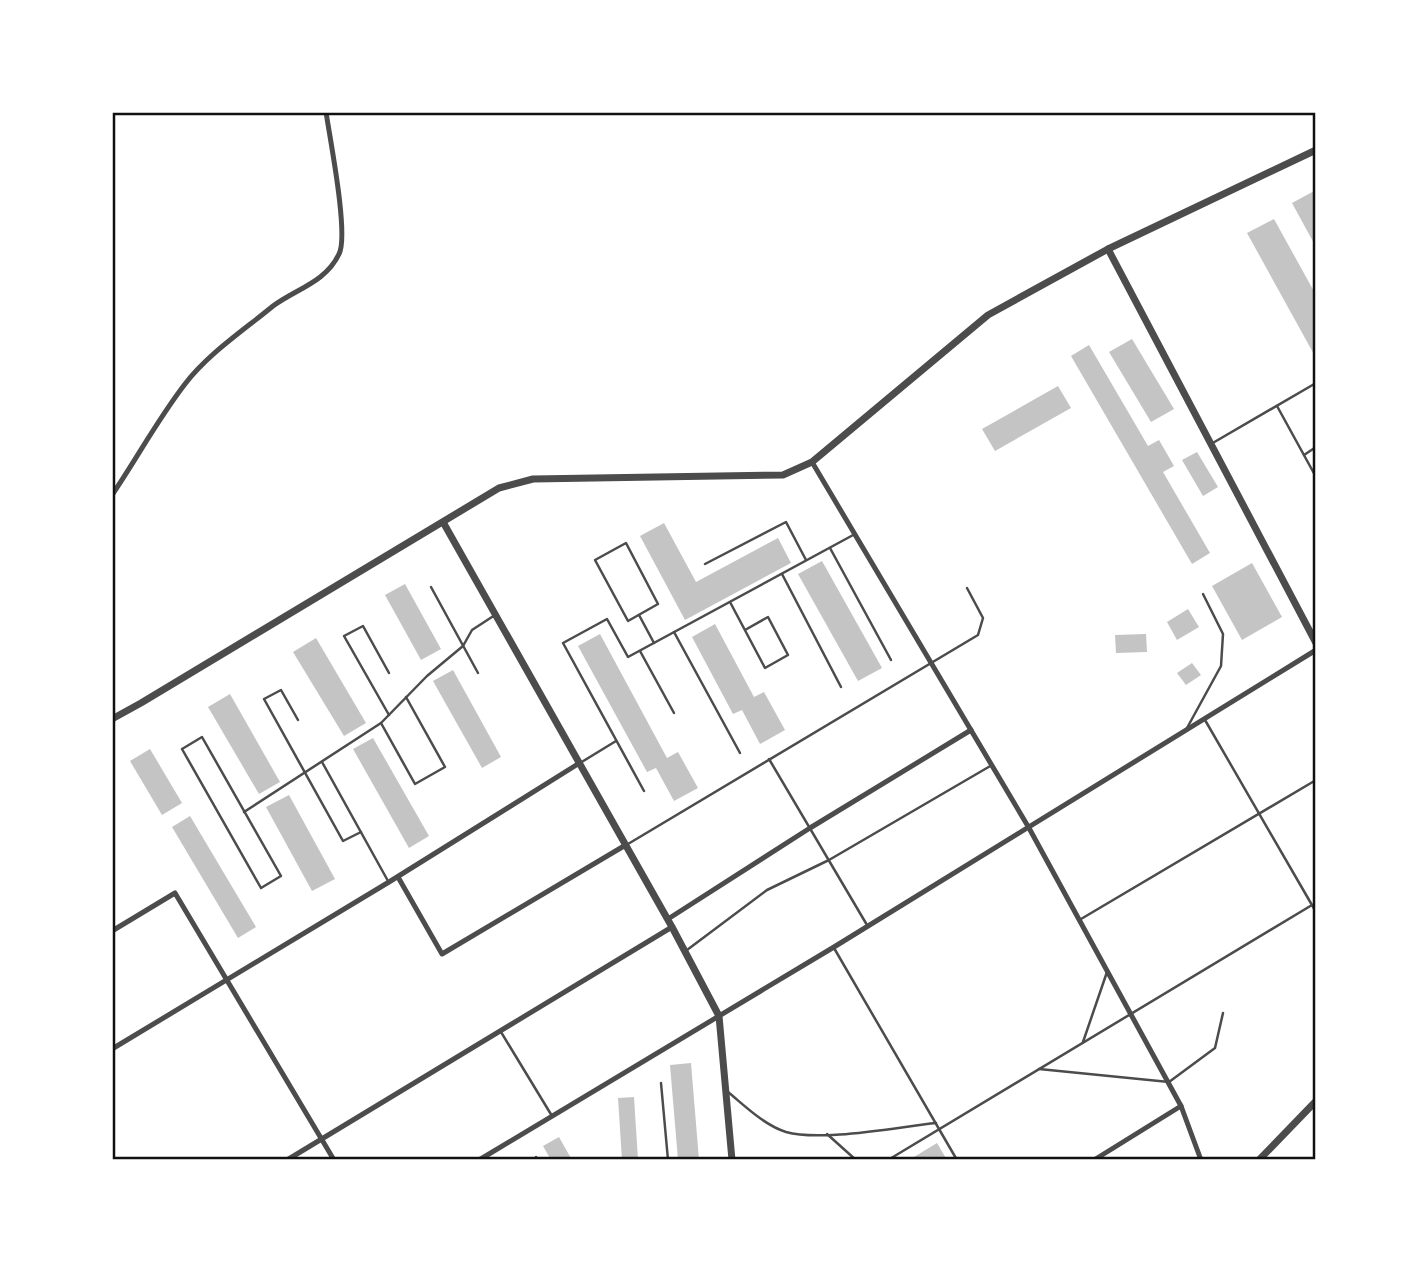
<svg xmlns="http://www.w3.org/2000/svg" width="1428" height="1272" font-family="'Alegreya Sans',sans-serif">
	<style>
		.building { fill: #c4c4c4 }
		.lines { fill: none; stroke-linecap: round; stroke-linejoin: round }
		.service { stroke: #4c4c4c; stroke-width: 2.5 }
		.minor { stroke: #4c4c4c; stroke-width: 5 }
		.tertiary { stroke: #4c4c4c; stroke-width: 7 }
		.neatline { fill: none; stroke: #111; stroke-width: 2.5 }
	</style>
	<rect width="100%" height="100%" fill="#fff"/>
	<g class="building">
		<polygon points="1316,190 1316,247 1292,203"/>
		<polygon points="1274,219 1316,295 1316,358 1247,233"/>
		<polygon points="1132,339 1174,409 1151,422 1109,352"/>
		<polygon points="1089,345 1148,446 1159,440 1174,466 1163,472 1210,553 1192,564 1071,356"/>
		<polygon points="1058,386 1071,408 995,451 982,429"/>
		<polygon points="1197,452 1218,487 1203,496 1182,460"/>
		<polygon points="664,523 696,582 778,538 791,563 685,620 640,536"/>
		<polygon points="822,561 882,668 858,681 798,574"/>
		<polygon points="1252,563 1282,617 1242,640 1212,586"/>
		<polygon points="405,584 441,649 421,660 385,595"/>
		<polygon points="1188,609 1199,627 1177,640 1167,622"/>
		<polygon points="715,624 754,697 764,692 785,730 760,744 742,710 733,714 692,637"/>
		<polygon points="600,634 667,758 678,752 698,788 674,801 656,768 647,772 578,646"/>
		<polygon points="1146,634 1147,652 1116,653 1115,635"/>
		<polygon points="316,638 366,723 344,736 293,652"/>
		<polygon points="1192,663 1201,675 1186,685 1177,673"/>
		<polygon points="453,670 501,757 482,768 433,681"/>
		<polygon points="230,694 280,782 259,794 208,707"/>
		<polygon points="373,738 429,836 409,848 353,749"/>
		<polygon points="150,749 182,803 162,815 130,761"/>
		<polygon points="289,795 335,879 312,891 266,807"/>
		<polygon points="190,816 256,927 238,938 172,827"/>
		<polygon points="691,1063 699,1160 678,1160 670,1065"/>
		<polygon points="634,1097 638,1160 622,1160 618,1098"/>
		<polygon points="559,1137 572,1160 551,1160 543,1146"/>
		<polygon points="937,1143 947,1160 909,1160"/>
	</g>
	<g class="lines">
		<g class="service">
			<polyline points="1277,406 1316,477"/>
			<polyline points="1211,444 1316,383"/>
			<polyline points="1304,455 1316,447"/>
			<polygon points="626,543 658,604 628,621 595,560"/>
			<polyline points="830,548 891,660"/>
			<polyline points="705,564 786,522 806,560"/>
			<polyline points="782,574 841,687"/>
			<polyline points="431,587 478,673"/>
			<polyline points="730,602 765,668 788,655 768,617 745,630"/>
			<polyline points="639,615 654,643"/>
			<polyline points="674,632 740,753"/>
			<polyline points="640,651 674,713"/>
			<polyline points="389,715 344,636 363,626 389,673"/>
			<polyline points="298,720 281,690 264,699 343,841 361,832"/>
			<polyline points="1205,720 1316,912"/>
			<polyline points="381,723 415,784 445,767 406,697"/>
			<polyline points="1187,728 1221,666 1223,634 1203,594"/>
			<polygon points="202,737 281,876 261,888 182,749"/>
			<polyline points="769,759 867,925"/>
			<polyline points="322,762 388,881"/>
			<polyline points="580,763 616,741"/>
			<polyline points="644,791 563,643 607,619 628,657 855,534"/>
			<polyline points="244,812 381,723 427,676 463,646 472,630 495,615"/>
			<polyline points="628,844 978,635 983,618 967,588"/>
			<polyline points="1081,919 1316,780"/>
			<polyline points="834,948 957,1160"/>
			<polyline points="687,950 767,890 829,860 992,765"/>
			<polyline points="501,1032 552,1116"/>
			<polyline points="1083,1042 1107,972"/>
			<polyline points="1039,1069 1169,1082 1215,1048 1223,1013"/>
			<polyline points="661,1083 668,1160"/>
			<path d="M728,1092C745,1106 764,1125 786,1132C821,1142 897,1127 936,1123"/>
			<polyline points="827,1134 856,1160"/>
			<polyline points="536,1157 538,1160"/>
			<polyline points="888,1160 1312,905"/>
		</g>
		<g class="minor">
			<polyline points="812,462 1029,828 1181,1106 1201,1160"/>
			<path d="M112,495C137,458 158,419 185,384C209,353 244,330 273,306C296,289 326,282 339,254C349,235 330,139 326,112"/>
			<polyline points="398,877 442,954 624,846"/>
			<polyline points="668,919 810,828 971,730"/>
			<polyline points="112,931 175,893 334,1160"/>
			<polyline points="112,1049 389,882 578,764"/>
			<polyline points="287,1160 672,927"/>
			<polyline points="479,1160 834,947 1316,650"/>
			<polyline points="1094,1160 1181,1106"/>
		</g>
		<g class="tertiary">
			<polyline points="1108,249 1316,643"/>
			<polyline points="443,522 672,927 719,1016 732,1160"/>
			<polyline points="112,719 141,703 499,488 533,479 783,475 812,462 988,315 1108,249 1316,150"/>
			<polyline points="1259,1160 1316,1101"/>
		</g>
	</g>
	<rect width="1428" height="1272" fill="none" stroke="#ffffff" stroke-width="228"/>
	<rect x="114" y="114" width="1200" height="1044" class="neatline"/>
</svg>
